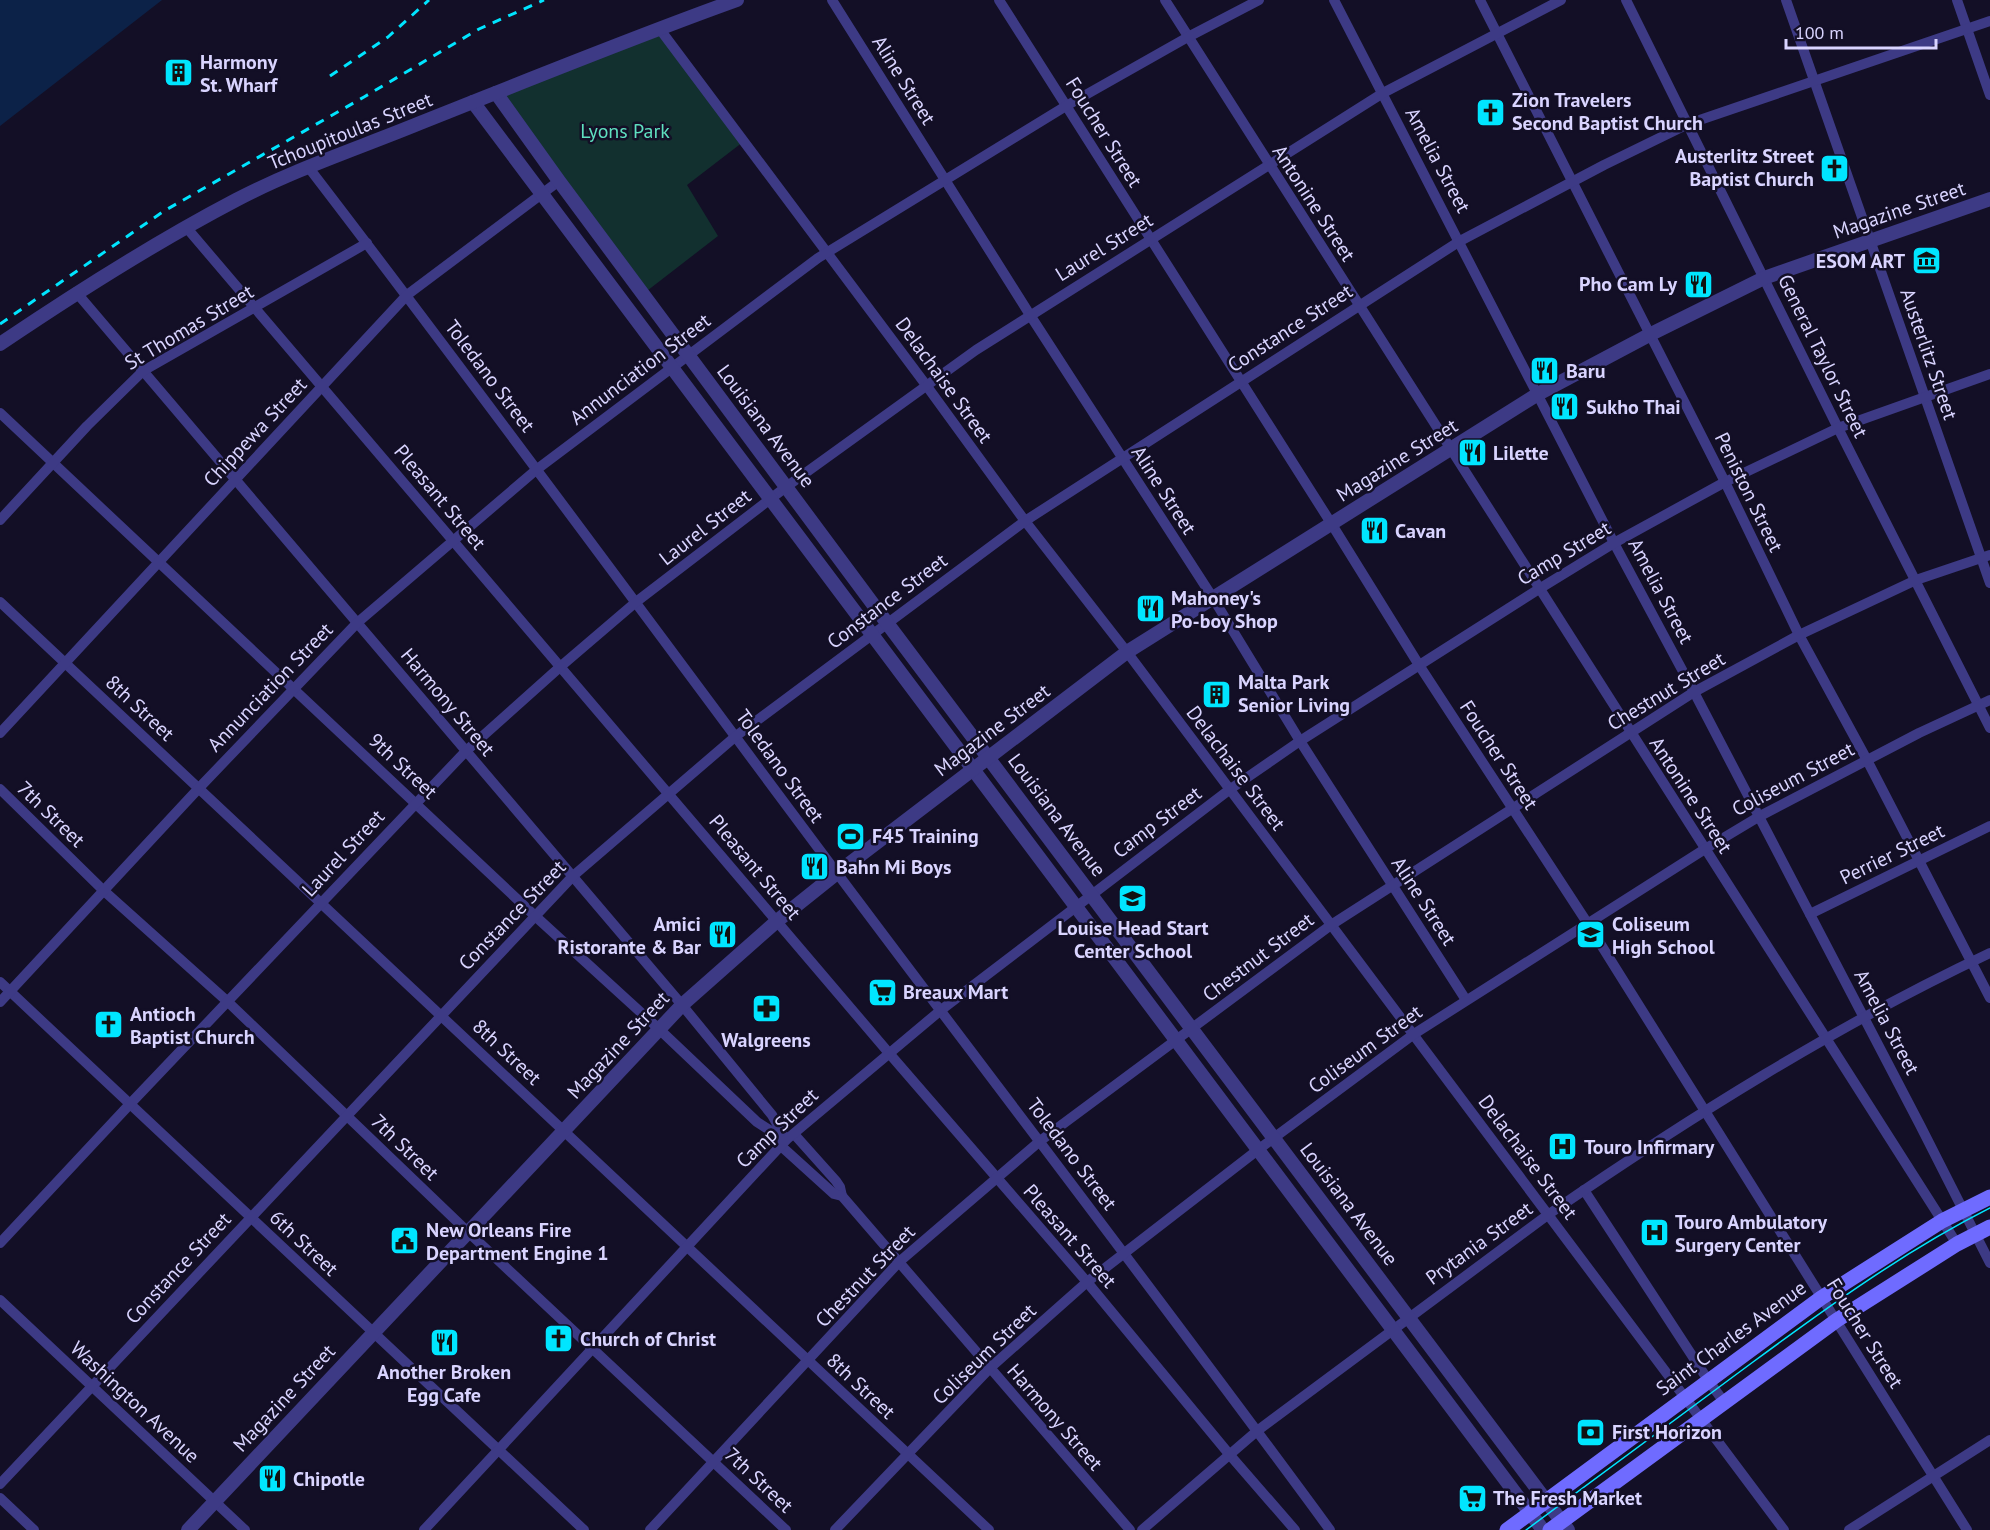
<svg xmlns="http://www.w3.org/2000/svg" width="1990" height="1530" font-family="'PT Sans',sans-serif">
	<style>
		.green { fill: #12302f }
		.water { fill: #0c2248 }
		.lines { fill: none; stroke-linecap: round; stroke-linejoin: round }
		.minor { stroke: #3d3a85; stroke-width: 10 }
		.tertiary { stroke: #3d3a85; stroke-width: 14 }
		.secondary { stroke: #6f6bff; stroke-width: 15 }
		.tram { stroke: #00e5ff; stroke-width: 1.5 }
		.rail { stroke: #00e5ff; stroke-width: 3; stroke-dasharray: 9 8; stroke-linecap: butt }
		.labels { text-anchor: middle; stroke-width: 5; stroke-linejoin: round; paint-order: stroke }
		.poi-label { font-size: 20px; font-weight: bold; fill: #d9d4ff; stroke: #130f26; text-anchor: start }
		.street-label { font-size: 20px; fill: #d9d4ff; stroke: #130f26 }
		.park-label { font-size: 20px; fill: #5fe0c0; stroke: #130f26 }
	</style>
	<rect width="100%" height="100%" fill="#130f26"/>
	<polygon class="green" points="659,28 743,142 687,185 718,236 643,294 496,93"/>
	<polygon class="water" points="0,0 162,0 0,126"/>
	<g class="lines">
		<g class="minor">
			<polyline points="832,0 1030,315 1213,598 1300,741 1466,1000"/>
			<polyline points="999,0 1331,523 1419,665 1588,924 1967,1530"/>
			<polyline points="1165,0 1957,1244"/>
			<polyline points="1334,0 1614,543 1694,692 1920,1125 1990,1263"/>
			<polyline points="1480,0 1725,482 1799,635 1867,760 1990,998"/>
			<polyline points="1626,0 1838,428 1990,728"/>
			<polyline points="1786,0 1990,583"/>
			<polyline points="1957,0 1990,95"/>
			<polyline points="659,28 926,385 1025,521 1127,652 1784,1530"/>
			<path d="M309,168C488,401 661,638 837,873C1001,1092 1168,1309 1330,1530"/>
			<polyline points="186,227 888,1052 1087,1282 1229,1454 1295,1530"/>
			<polyline points="76,292 682,1005 772,1115 786,1140"/>
			<polyline points="0,413 534,915 659,1029 757,1122 785,1140"/>
			<polyline points="0,520 87,426 143,371 367,243"/>
			<polyline points="0,602 989,1530"/>
			<polyline points="0,733 407,295 559,181"/>
			<polyline points="0,789 103,890 228,1002 468,1232 786,1530"/>
			<polyline points="1810,914 1990,826"/>
			<polyline points="0,982 584,1530"/>
			<polyline points="0,1002 199,788 357,623 536,470 818,258 1066,106 1188,37 1259,0"/>
			<polyline points="794,1134 836,1181 840,1187 842,1196"/>
			<polyline points="781,1146 834,1194 842,1196 1130,1530"/>
			<polyline points="1584,1190 1708,1380 1724,1402"/>
			<polyline points="0,1243 130,1104 466,751 560,667 636,602 786,487 976,350 1383,93 1561,0"/>
			<polyline points="0,1300 245,1530"/>
			<polyline points="0,1484 573,876 736,736 1025,521 1460,241 1604,165 1688,124 1990,21"/>
			<polyline points="0,1498 34,1530"/>
			<polyline points="424,1530 786,1140 941,1010 1229,790 1300,741 1539,589 1614,543 1725,482 1838,428 1990,374"/>
			<polyline points="650,1530 899,1262 1040,1141 1331,925 1694,692 1799,635 1916,580 1990,555"/>
			<polyline points="835,1530 990,1368 1087,1282 1259,1149 1414,1034 1705,849 1760,816 1919,733 1990,700"/>
			<path d="M1142,1530L1257,1431L1549,1214C1689,1118 1835,1026 1990,953"/>
			<polyline points="1849,1530 1990,1440"/>
		</g>
		<g class="tertiary">
			<polyline points="496,93 559,181 887,623 1568,1530"/>
			<polyline points="473,102 1543,1530"/>
			<path d="M0,344C77,292 154,243 236,200C295,169 359,148 420,123C526,81 631,38 737,0"/>
			<polyline points="188,1530 682,1005 777,921 837,873 1127,652 1538,394 1651,334 1764,278 1990,199"/>
		</g>
		<g class="secondary">
			<polyline points="1507,1530 1821,1298 1942,1221 1990,1197"/>
			<polyline points="1550,1530 1837,1320 1957,1244 1990,1227"/>
		</g>
		<path class="tram" d="M1526,1530C1602,1474 1678,1418 1753,1362C1829,1306 1905,1251 1990,1208"/>
		<g class="rail">
			<polyline points="330,76 388,37 429,0"/>
			<polyline points="0,324 164,211 364,97 479,29 544,0"/>
		</g>
	</g>
	<defs>
		<symbol id="building-square" viewBox="-11 -11 22 22"><rect x="-9" y="-9" width="18" height="18" rx="4" fill="#00e5ff" stroke="#130f26"/><path d="M-4-6H4V6H1V3H-1V6H-4ZM-2.5-4.3h1.7v1.8h-1.7ZM.8-4.3h1.7v1.8H.8ZM-2.5-1h1.7V.8h-1.7ZM.8-1h1.7V.8H.8Z" fill="#111"/></symbol>
		<symbol id="church-square" viewBox="-11 -11 22 22"><rect x="-9" y="-9" width="18" height="18" rx="4" fill="#00e5ff" stroke="#130f26"/><path d="M-1.2-6h2.4v3.5h3.3v2.4h-3.3V6h-2.4V-.1h-3.3v-2.4h3.3Z" fill="#111"/></symbol>
		<symbol id="museum-square" viewBox="-11 -11 22 22"><rect x="-9" y="-9" width="18" height="18" rx="4" fill="#00e5ff" stroke="#130f26"/><path d="M0-6L6-3V-2H-6V-3ZM-5-1h2V3h-2ZM-1-1h2V3h-2ZM3-1h2V3H3ZM-6 4H6V6H-6Z" fill="#111"/></symbol>
		<symbol id="restaurant-square" viewBox="-11 -11 22 22"><rect x="-9" y="-9" width="18" height="18" rx="4" fill="#00e5ff" stroke="#130f26"/><path d="M-5-6h1v4h1v-4h1v4h1v-4h1v5L-1.5 .5V6h-2V.5L-5-1ZM5-6V6H3V1.5H1.5Q1.5-4 5-6Z" fill="#111"/></symbol>
		<symbol id="stadium-square" viewBox="-11 -11 22 22"><rect x="-9" y="-9" width="18" height="18" rx="4" fill="#00e5ff" stroke="#130f26"/><path d="M0-5a6.5 5 0 1 0 0 10a6.5 5 0 1 0 0-10ZM-3.5-1.8h7v3.6h-7Z" fill="#111"/></symbol>
		<symbol id="school-square" viewBox="-11 -11 22 22"><rect x="-9" y="-9" width="18" height="18" rx="4" fill="#00e5ff" stroke="#130f26"/><path d="M0-5L7-2L0 1L-7-2ZM-4 1L0 2.5L4 1V4Q0 6-4 4Z" fill="#111"/></symbol>
		<symbol id="supermarket-square" viewBox="-11 -11 22 22"><rect x="-9" y="-9" width="18" height="18" rx="4" fill="#00e5ff" stroke="#130f26"/><path d="M-6-5.5h2.5l.6 2H6L4.5 2H-2.5L-4.4-4H-6ZM-1.5 3.2a1.3 1.3 0 1 0 .1 0ZM3 3.2a1.3 1.3 0 1 0 .1 0Z" fill="#111"/></symbol>
		<symbol id="pharmacy-square" viewBox="-11 -11 22 22"><rect x="-9" y="-9" width="18" height="18" rx="4" fill="#00e5ff" stroke="#130f26"/><path d="M-2-6h4v4h4v4h-4v4h-4v-4h-4v-4h4Z" fill="#111"/></symbol>
		<symbol id="hospital-square" viewBox="-11 -11 22 22"><rect x="-9" y="-9" width="18" height="18" rx="4" fill="#00e5ff" stroke="#130f26"/><path d="M-5-5h3v3.5h4V-5h3V5h-3V1.5h-4V5h-3Z" fill="#111"/></symbol>
		<symbol id="civic-square" viewBox="-11 -11 22 22"><rect x="-9" y="-9" width="18" height="18" rx="4" fill="#00e5ff" stroke="#130f26"/><path d="M-.6-6.5H3V-4.5H.6V-3L4-1V1h2V6H-6V1h2V-1L-.6-3ZM-1.2 2.5V6h2.4V2.5Z" fill="#111"/></symbol>
		<symbol id="bank-square" viewBox="-11 -11 22 22"><rect x="-9" y="-9" width="18" height="18" rx="4" fill="#00e5ff" stroke="#130f26"/><path d="M-6-4H6V4H-6ZM0-2.3a2.3 2.3 0 1 0 0 4.6a2.3 2.3 0 1 0 0-4.6Z" fill="#111"/></symbol>
	</defs>
	<g fill-rule="evenodd">
		<use href="#building-square" x="162" y="56" width="33" height="33"/>
		<use href="#church-square" x="1474" y="96" width="33" height="33"/>
		<use href="#church-square" x="1818" y="152" width="33" height="33"/>
		<use href="#museum-square" x="1910" y="244" width="33" height="33"/>
		<use href="#restaurant-square" x="1682" y="268" width="33" height="33"/>
		<use href="#restaurant-square" x="1528" y="354" width="33" height="33"/>
		<use href="#restaurant-square" x="1548" y="390" width="33" height="33"/>
		<use href="#restaurant-square" x="1456" y="436" width="33" height="33"/>
		<use href="#restaurant-square" x="1358" y="514" width="33" height="33"/>
		<use href="#restaurant-square" x="1134" y="592" width="33" height="33"/>
		<use href="#building-square" x="1200" y="678" width="33" height="33"/>
		<use href="#stadium-square" x="834" y="820" width="33" height="33"/>
		<use href="#restaurant-square" x="798" y="850" width="33" height="33"/>
		<use href="#school-square" x="1116" y="882" width="33" height="33"/>
		<use href="#restaurant-square" x="706" y="918" width="33" height="33"/>
		<use href="#school-square" x="1574" y="918" width="33" height="33"/>
		<use href="#supermarket-square" x="866" y="976" width="33" height="33"/>
		<use href="#pharmacy-square" x="750" y="992" width="33" height="33"/>
		<use href="#church-square" x="92" y="1008" width="33" height="33"/>
		<use href="#hospital-square" x="1546" y="1130" width="33" height="33"/>
		<use href="#hospital-square" x="1638" y="1216" width="33" height="33"/>
		<use href="#civic-square" x="388" y="1224" width="33" height="33"/>
		<use href="#church-square" x="542" y="1322" width="33" height="33"/>
		<use href="#restaurant-square" x="428" y="1326" width="33" height="33"/>
		<use href="#bank-square" x="1574" y="1416" width="33" height="33"/>
		<use href="#restaurant-square" x="256" y="1462" width="33" height="33"/>
		<use href="#supermarket-square" x="1456" y="1482" width="33" height="33"/>
	</g>
	<g class="labels">
		<g class="poi-label">
			<text x="200" y="69">Harmony<tspan x="200" dy="23">St. Wharf</tspan></text>
			<text x="1512" y="107">Zion Travelers<tspan x="1512" dy="23">Second Baptist Church</tspan></text>
			<text x="1814" y="163" text-anchor="end">Austerlitz Street<tspan x="1814" dy="23">Baptist Church</tspan></text>
			<text x="1905" y="268" text-anchor="end">ESOM ART</text>
			<text x="1677" y="291" text-anchor="end">Pho Cam Ly</text>
			<text x="1566" y="378">Baru</text>
			<text x="1586" y="414">Sukho Thai</text>
			<text x="1493" y="460">Lilette</text>
			<text x="1395" y="538">Cavan</text>
			<text x="1171" y="605">Mahoney's<tspan x="1171" dy="23">Po-boy Shop</tspan></text>
			<text x="1238" y="689">Malta Park<tspan x="1238" dy="23">Senior Living</tspan></text>
			<text x="872" y="843">F45 Training</text>
			<text x="836" y="874">Bahn Mi Boys</text>
			<text x="701" y="931" text-anchor="end">Amici<tspan x="701" dy="23">Ristorante &amp; Bar</tspan></text>
			<text x="1612" y="931">Coliseum<tspan x="1612" dy="23">High School</tspan></text>
			<text x="1133" y="935" text-anchor="middle">Louise Head Start<tspan x="1133" dy="23">Center School</tspan></text>
			<text x="903" y="999">Breaux Mart</text>
			<text x="130" y="1021">Antioch<tspan x="130" dy="23">Baptist Church</tspan></text>
			<text x="766" y="1047" text-anchor="middle">Walgreens</text>
			<text x="1584" y="1154">Touro Infirmary</text>
			<text x="1675" y="1229">Touro Ambulatory<tspan x="1675" dy="23">Surgery Center</tspan></text>
			<text x="426" y="1237">New Orleans Fire<tspan x="426" dy="23">Department Engine 1</tspan></text>
			<text x="580" y="1346">Church of Christ</text>
			<text x="444" y="1379" text-anchor="middle">Another Broken<tspan x="444" dy="23">Egg Cafe</tspan></text>
			<text x="1612" y="1439">First Horizon</text>
			<text x="293" y="1486">Chipotle</text>
			<text x="1493" y="1505">The Fresh Market</text>
		</g>
		<g class="street-label">
			<text transform="translate(904 80) rotate(58)" y="7">Aline Street</text>
			<text transform="translate(350 131) rotate(-22)" y="7">Tchoupitoulas Street</text>
			<text transform="translate(1104 132) rotate(58)" y="7">Foucher Street</text>
			<text transform="translate(1438 160) rotate(62)" y="7">Amelia Street</text>
			<text transform="translate(1314 203) rotate(57)" y="7">Antonine Street</text>
			<text transform="translate(1899 210) rotate(-19)" y="7">Magazine Street</text>
			<text transform="translate(1104 247) rotate(-32)" y="7">Laurel Street</text>
			<text transform="translate(189 327) rotate(-31)" y="7">St Thomas Street</text>
			<text transform="translate(1290 328) rotate(-33)" y="7">Constance Street</text>
			<text transform="translate(1929 354) rotate(71)" y="7">Austerlitz Street</text>
			<text transform="translate(1823 356) rotate(64)" y="7">General Taylor Street</text>
			<text transform="translate(640 369) rotate(-37)" y="7">Annunciation Street</text>
			<text transform="translate(490 376) rotate(53)" y="7">Toledano Street</text>
			<text transform="translate(944 380) rotate(54)" y="7">Delachaise Street</text>
			<text transform="translate(766 426) rotate(53)" y="7">Louisiana Avenue</text>
			<text transform="translate(255 432) rotate(-47)" y="7">Chippewa Street</text>
			<text transform="translate(1397 460) rotate(-32)" y="7">Magazine Street</text>
			<text transform="translate(1164 490) rotate(57)" y="7">Aline Street</text>
			<text transform="translate(1749 492) rotate(64)" y="7">Peniston Street</text>
			<text transform="translate(440 497) rotate(50)" y="7">Pleasant Street</text>
			<text transform="translate(705 527) rotate(-38)" y="7">Laurel Street</text>
			<text transform="translate(1564 553) rotate(-31)" y="7">Camp Street</text>
			<text transform="translate(1661 591) rotate(62)" y="7">Amelia Street</text>
			<text transform="translate(887 601) rotate(-37)" y="7">Constance Street</text>
			<text transform="translate(270 687) rotate(-46)" y="7">Annunciation Street</text>
			<text transform="translate(1666 691) rotate(-31)" y="7">Chestnut Street</text>
			<text transform="translate(448 702) rotate(50)" y="7">Harmony Street</text>
			<text transform="translate(140 708) rotate(43)" y="7">8th Street</text>
			<text transform="translate(992 730) rotate(-37)" y="7">Magazine Street</text>
			<text transform="translate(1499 755) rotate(57)" y="7">Foucher Street</text>
			<text transform="translate(403 766) rotate(43)" y="7">9th Street</text>
			<text transform="translate(780 766) rotate(54)" y="7">Toledano Street</text>
			<text transform="translate(1236 768) rotate(53)" y="7">Delachaise Street</text>
			<text transform="translate(1793 779) rotate(-28)" y="7">Coliseum Street</text>
			<text transform="translate(1691 795) rotate(57)" y="7">Antonine Street</text>
			<text transform="translate(51 814) rotate(44)" y="7">7th Street</text>
			<text transform="translate(1057 815) rotate(53)" y="7">Louisiana Avenue</text>
			<text transform="translate(1157 822) rotate(-37)" y="7">Camp Street</text>
			<text transform="translate(343 853) rotate(-47)" y="7">Laurel Street</text>
			<text transform="translate(1892 854) rotate(-26)" y="7">Perrier Street</text>
			<text transform="translate(755 867) rotate(50)" y="7">Pleasant Street</text>
			<text transform="translate(1424 901) rotate(57)" y="7">Aline Street</text>
			<text transform="translate(512 915) rotate(-46)" y="7">Constance Street</text>
			<text transform="translate(1258 957) rotate(-37)" y="7">Chestnut Street</text>
			<text transform="translate(1887 1022) rotate(62)" y="7">Amelia Street</text>
			<text transform="translate(618 1045) rotate(-47)" y="7">Magazine Street</text>
			<text transform="translate(1365 1049) rotate(-36)" y="7">Coliseum Street</text>
			<text transform="translate(507 1052) rotate(43)" y="7">8th Street</text>
			<text transform="translate(777 1128) rotate(-44)" y="7">Camp Street</text>
			<text transform="translate(405 1147) rotate(44)" y="7">7th Street</text>
			<text transform="translate(1072 1154) rotate(53)" y="7">Toledano Street</text>
			<text transform="translate(1528 1157) rotate(53)" y="7">Delachaise Street</text>
			<text transform="translate(1349 1204) rotate(53)" y="7">Louisiana Avenue</text>
			<text transform="translate(1070 1236) rotate(49)" y="7">Pleasant Street</text>
			<text transform="translate(304 1243) rotate(43)" y="7">6th Street</text>
			<text transform="translate(1479 1243) rotate(-36)" y="7">Prytania Street</text>
			<text transform="translate(178 1268) rotate(-47)" y="7">Constance Street</text>
			<text transform="translate(865 1276) rotate(-46)" y="7">Chestnut Street</text>
			<text transform="translate(1865 1333) rotate(58)" y="7">Foucher Street</text>
			<text transform="translate(1731 1338) rotate(-36)" y="7">Saint Charles Avenue</text>
			<text transform="translate(984 1354) rotate(-44)" y="7">Coliseum Street</text>
			<text transform="translate(861 1386) rotate(43)" y="7">8th Street</text>
			<text transform="translate(284 1398) rotate(-47)" y="7">Magazine Street</text>
			<text transform="translate(135 1402) rotate(43)" y="7">Washington Avenue</text>
			<text transform="translate(1055 1417) rotate(49)" y="7">Harmony Street</text>
			<text transform="translate(759 1480) rotate(43)" y="7">7th Street</text>
		</g>
		<g class="park-label">
			<text x="625" y="138">Lyons Park</text>
		</g>
	</g>
	<path d="M1786 39v9h150v-9" fill="none" stroke="#d9d4ff" stroke-width="3"/>
	<text x="1795" y="39" font-size="18" fill="#d9d4ff" stroke="#130f26" stroke-width="4.5" paint-order="stroke">100 m</text>
</svg>
